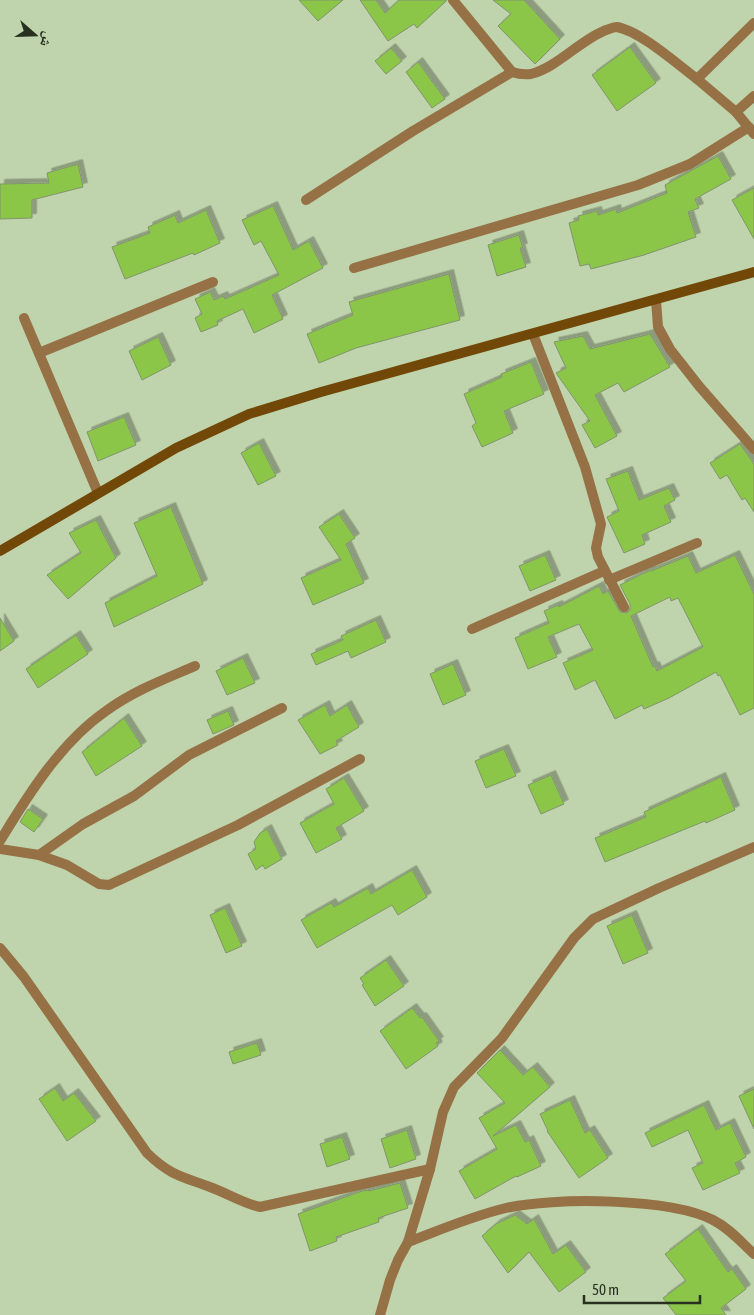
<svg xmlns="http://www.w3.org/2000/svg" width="754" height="1315" font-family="'Asap Condensed','Noto Naskh Arabic',sans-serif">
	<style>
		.building { fill: #8cc648; stroke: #80946e; fill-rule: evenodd; filter: url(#shadow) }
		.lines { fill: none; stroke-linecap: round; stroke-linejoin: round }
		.minor { stroke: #967145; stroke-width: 10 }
		.secondary { stroke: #714807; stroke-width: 10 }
	</style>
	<defs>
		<filter id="shadow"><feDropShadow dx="4.5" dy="-4.5" stdDeviation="0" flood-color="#0004"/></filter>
	</defs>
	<rect width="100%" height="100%" fill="#bfd4ac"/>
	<g class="building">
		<polygon points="299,0 343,0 318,21"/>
		<polygon points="360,0 376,0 385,13 399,0 446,0 446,1 417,28 414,24 388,41"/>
		<polygon points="493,0 524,0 560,39 535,64 498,26 511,14"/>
		<polygon points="630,47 656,83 617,111 592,75"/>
		<polygon points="391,48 402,61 386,74 375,61"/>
		<polygon points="418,62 445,99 432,108 406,72"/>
		<polygon points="718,156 731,179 695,199 699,208 688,212 696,237 644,255 591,269 589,264 580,266 569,223 579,220 578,216 597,211 598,215 616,209 617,213 667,193 665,185"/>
		<polygon points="78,164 83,187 32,200 32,218 0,219 0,184 49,183 47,173"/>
		<polygon points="754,188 754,239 732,200"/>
		<polygon points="273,206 293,250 309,241 323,268 272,295 283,319 254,333 243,309 217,321 218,325 201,332 195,318 202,314 195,299 210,292 214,300 223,296 225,299 279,275 261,241 254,245 242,220"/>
		<polygon points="206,210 220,243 194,255 193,253 125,279 112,247 150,233 148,227 175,215 178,223"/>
		<polygon points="519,235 523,248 520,248 526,267 497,276 488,245"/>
		<polygon points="449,274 460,320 356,348 319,363 307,334 353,315 349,302"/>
		<polygon points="650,334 670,367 624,392 618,383 595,395 617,436 595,448 582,425 590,421 556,373 566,368 554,342 583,336 590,349"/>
		<polygon points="158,337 171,365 142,380 129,351"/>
		<polygon points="531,362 544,394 504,411 513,433 482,447 472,426 476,423 464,394 502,377 501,374"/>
		<polygon points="124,417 136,445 98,461 87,432"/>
		<polygon points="259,443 276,476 258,485 241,453"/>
		<polygon points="740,444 754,464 754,512 745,498 742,500 727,475 720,479 710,463"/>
		<polygon points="628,471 639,500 669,488 675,500 664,506 671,522 642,535 645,544 624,553 607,517 619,511 606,479"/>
		<polygon points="171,507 203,584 114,627 105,603 157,576 134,523"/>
		<polygon points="339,514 355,538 346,544 364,583 313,605 301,578 341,560 319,527"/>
		<polygon points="96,520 116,558 68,599 47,575 81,553 69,533"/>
		<polygon points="545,555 556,580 530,591 519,566"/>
		<path d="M735,555L754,594V708L740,715L720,675L718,676L716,672L669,698L644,709L642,705L615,719L595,680L575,690L563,663L593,650L579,624L548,637L557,657L528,669L515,638L549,623L544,611L558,605L559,607L599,586L603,594L608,591L620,612L627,613L630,610V604L620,585L642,574L651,570V571L688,556L696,573ZM670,597L671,601L678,598L703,647L657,671L655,666L653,667L631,616Z"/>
		<polygon points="0,618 14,641 0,651"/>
		<polygon points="376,620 386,642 351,658 348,651 316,665 311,654 343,640 341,636"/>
		<polygon points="76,635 88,654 38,688 26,669"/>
		<polygon points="243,658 255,683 227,695 216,671"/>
		<polygon points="453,664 466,695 443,705 430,674"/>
		<polygon points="325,705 330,716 347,705 359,727 336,741 338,745 320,754 298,720"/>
		<polygon points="228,711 234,725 213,734 207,720"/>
		<polygon points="124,718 142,746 96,776 82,752"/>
		<polygon points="504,749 516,776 486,788 475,761"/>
		<polygon points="551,775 564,804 541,814 528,785"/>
		<polygon points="721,777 735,810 706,823 705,821 605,862 595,838 646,817 644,812"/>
		<polygon points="344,778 364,811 336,828 342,839 316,853 300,823 334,804 326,789"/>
		<polygon points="28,809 43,819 34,832 20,822"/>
		<polygon points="267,829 282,859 265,869 263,865 256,870 248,854 256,849 254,842 260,833"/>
		<polygon points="412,870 427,897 398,915 392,905 317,948 301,920 331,903 334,907 368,888 371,894"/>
		<polygon points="225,908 242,946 226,953 210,915"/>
		<polygon points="632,915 648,953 623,964 607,926"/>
		<polygon points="386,960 404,986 375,1006 362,985 364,984 360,978"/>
		<polygon points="412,1008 420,1018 422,1017 439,1041 436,1043 438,1046 406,1069 380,1031"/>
		<polygon points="257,1043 261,1055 233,1064 229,1052"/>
		<polygon points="500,1050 523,1075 533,1067 550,1087 493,1136 516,1125 525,1142 529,1140 541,1166 517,1177 516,1176 475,1199 459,1171 497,1149 479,1118 505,1103 477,1073"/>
		<polygon points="55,1088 63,1101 74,1093 96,1121 67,1141 39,1099"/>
		<polygon points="754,1089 754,1129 739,1096"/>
		<polygon points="570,1100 585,1133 590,1130 608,1158 579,1178 547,1131 548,1131 540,1114"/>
		<polygon points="704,1105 716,1130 730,1123 746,1157 735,1163 740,1173 703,1190 692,1168 703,1163 688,1130 652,1147 645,1133"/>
		<polygon points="407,1130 416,1159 390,1168 381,1139"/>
		<polygon points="342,1137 350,1159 327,1167 320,1144"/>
		<polygon points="400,1183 408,1208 378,1218 379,1222 336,1237 337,1241 310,1251 298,1214 362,1191 368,1190 369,1191"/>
		<polygon points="515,1215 527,1224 534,1219 553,1254 566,1245 586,1272 559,1292 529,1252 508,1273 482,1236 496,1224"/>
		<polygon points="698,1229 728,1272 732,1269 746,1289 721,1308 726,1315 676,1315 663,1298 686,1281 665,1254"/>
	</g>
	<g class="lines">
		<g class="minor">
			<path d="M453,0L512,72C518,74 524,75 531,74C558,67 580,40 606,30C610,29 613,27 617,27C640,31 677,64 697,79"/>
			<polyline points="754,23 697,79 736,112 754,134"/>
			<polyline points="736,112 754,96"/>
			<polyline points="306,200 413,131 512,72"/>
			<polyline points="354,268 638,185 690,164 749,127"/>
			<polyline points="656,300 658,327 670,349 699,386 754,449"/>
			<polyline points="24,318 98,493"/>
			<polyline points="533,334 585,467 601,524 596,548 598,557 624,607"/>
			<polyline points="39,353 213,282"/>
			<polyline points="609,580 697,543"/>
			<polyline points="472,629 604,571"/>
			<path d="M0,841C28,795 61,742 106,711C133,691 165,679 195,666"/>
			<polyline points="0,849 39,855 67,865 99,884 109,885 238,825 360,759"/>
			<polyline points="39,855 83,824 134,796 189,755 282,708"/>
			<path d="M0,948L24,977L147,1153C171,1176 181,1176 210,1187C227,1193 242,1203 260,1207L430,1169"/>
			<path d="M408,1242C440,1230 472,1216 506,1208C553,1197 670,1198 713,1220C729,1228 741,1242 754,1254"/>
			<polyline points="380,1315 390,1280 398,1260 408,1242 430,1169 443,1112 454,1087 502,1038 574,938 593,919 659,888 754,847"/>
		</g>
		<polyline class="secondary" points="0,551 176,448 249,414 321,392 754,272"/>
	</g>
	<g transform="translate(35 35) rotate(110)" stroke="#bfd4ac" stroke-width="4" paint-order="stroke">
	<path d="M0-4L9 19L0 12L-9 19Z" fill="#283020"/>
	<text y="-8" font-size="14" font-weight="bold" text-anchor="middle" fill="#283020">ش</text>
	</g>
	<path d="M584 1295v8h116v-8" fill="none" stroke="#283020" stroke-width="2.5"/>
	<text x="592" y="1295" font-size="15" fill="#283020" stroke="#bfd4ac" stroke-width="4" paint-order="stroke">50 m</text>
</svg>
